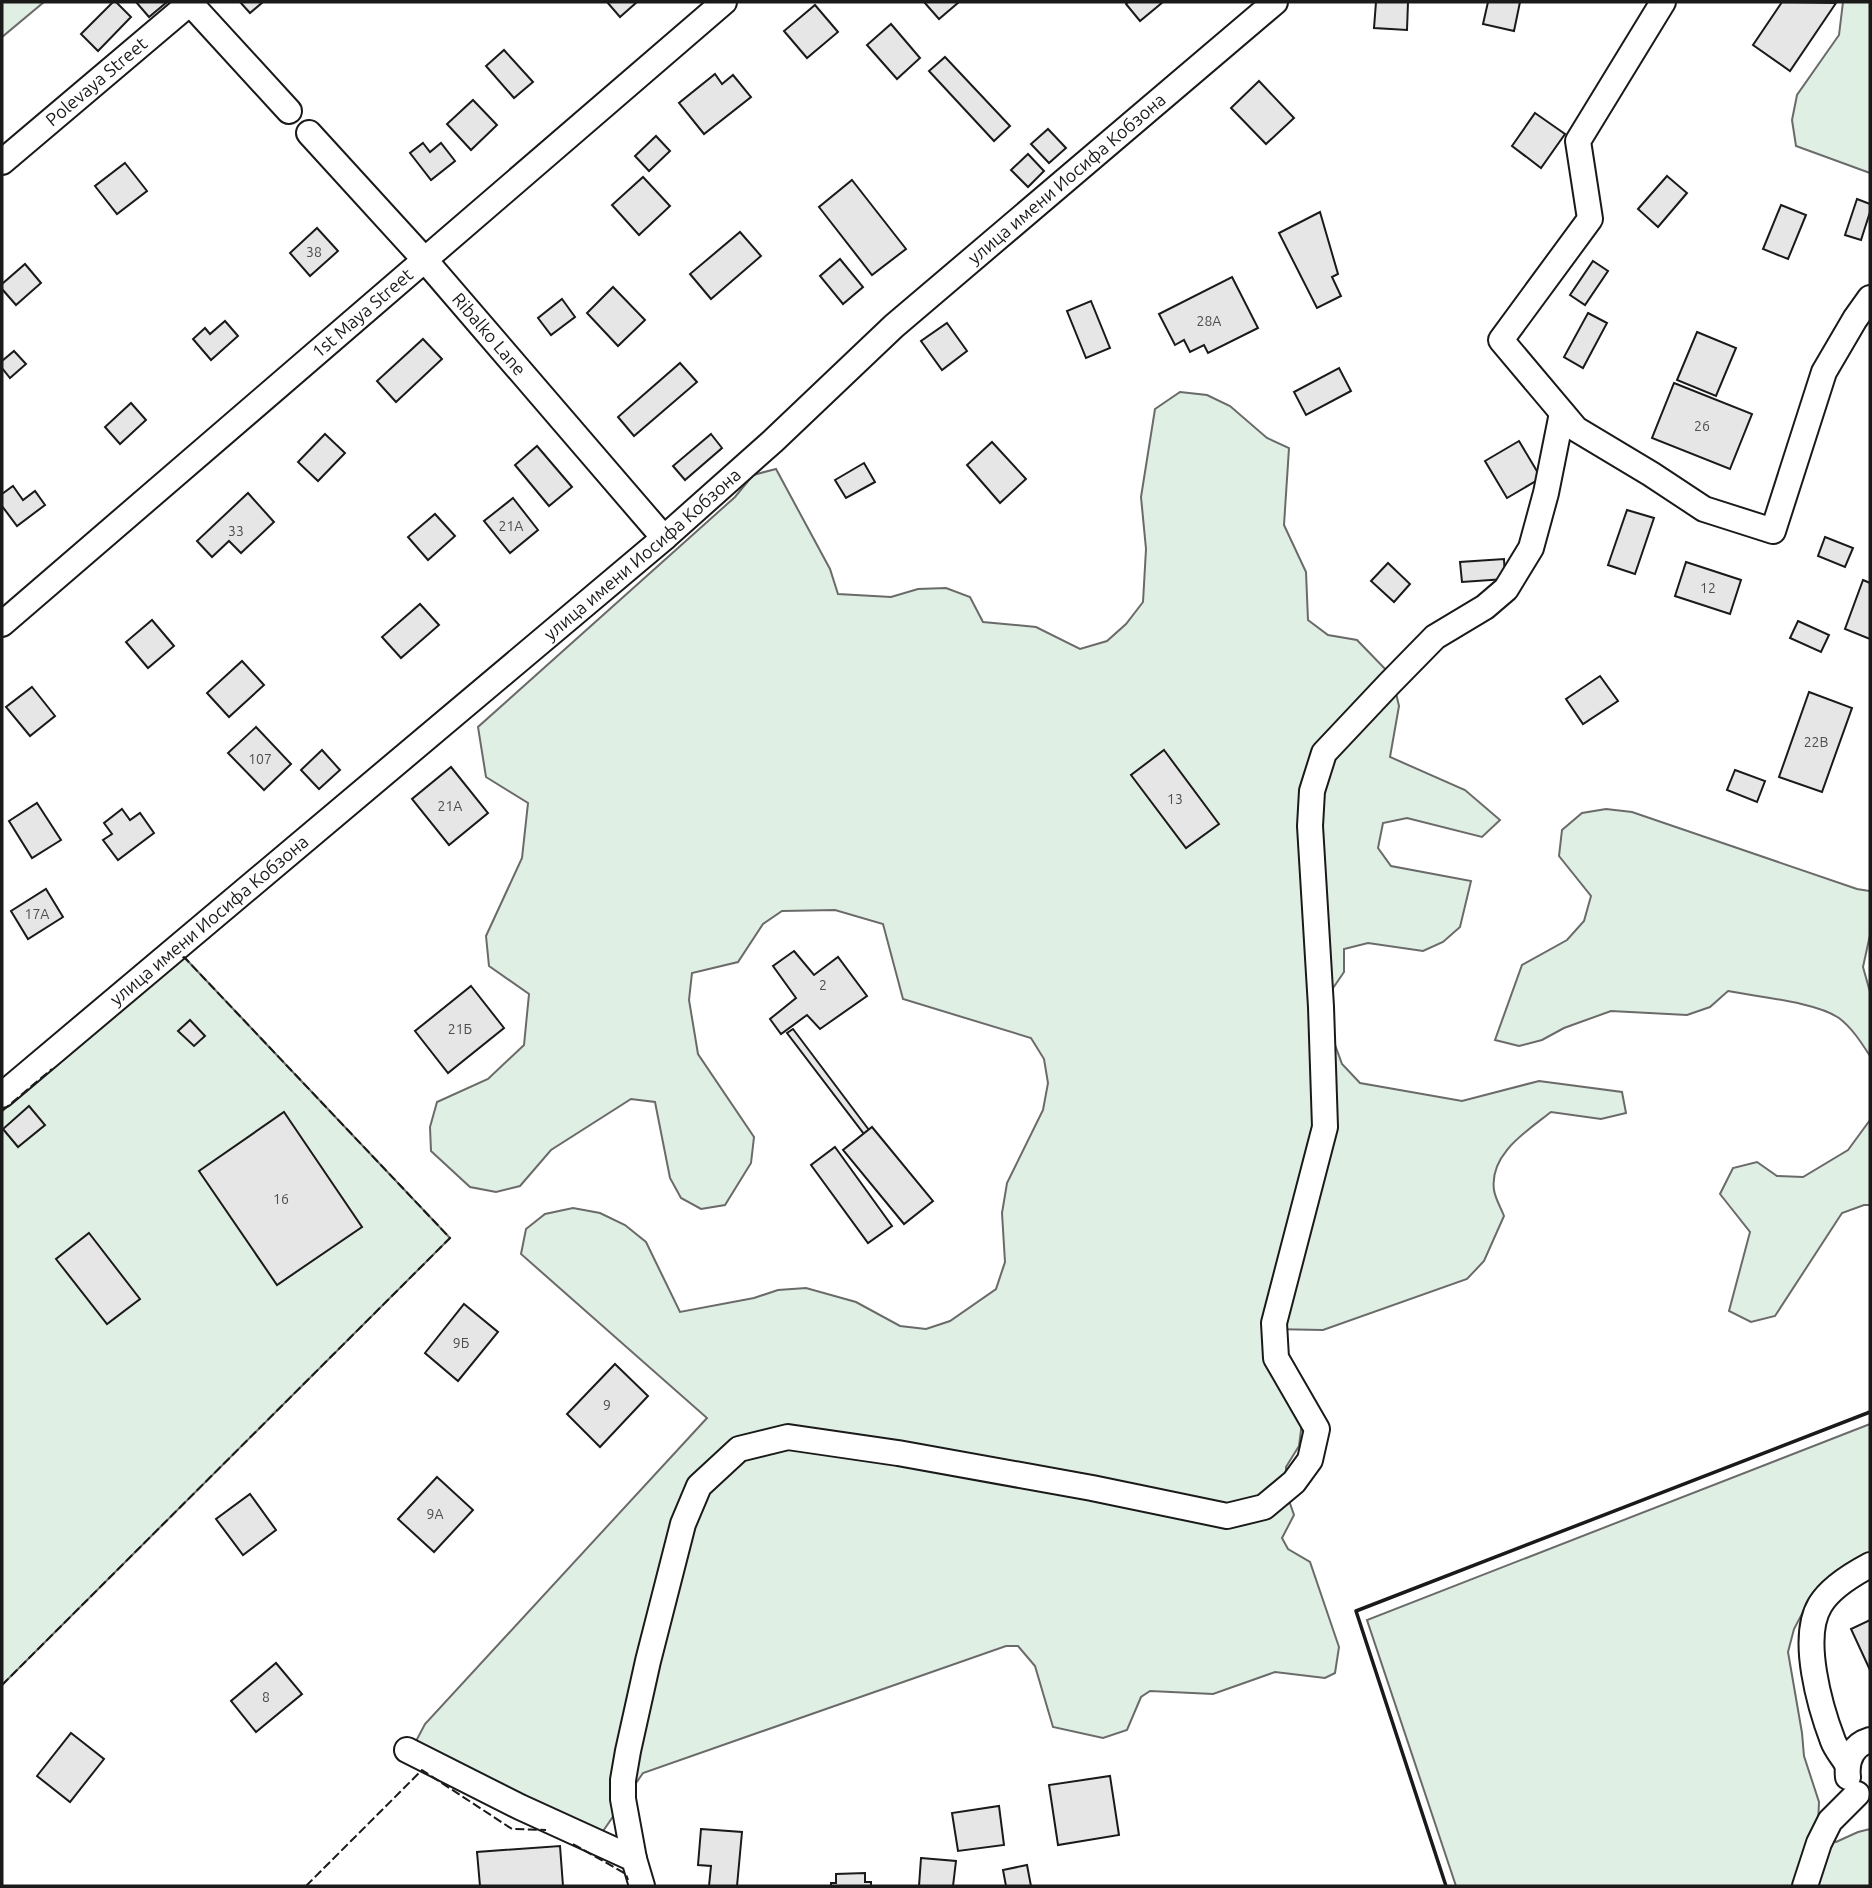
<svg xmlns="http://www.w3.org/2000/svg" width="1872" height="1888" font-family="Ubuntu,sans-serif">
	<style>
		.green { fill: #e0efe3; stroke: #6a6a6a; stroke-width: 2 }
		.building { fill: #e6e6e6; stroke: #1a1a1a; stroke-width: 2 }
		.lines { fill: none; stroke-linecap: round; stroke-linejoin: round }
		.minor-casing { stroke: #1a1a1a; stroke-width: 28 }
		.minor { stroke: #fff; stroke-width: 24 }
		.fence { stroke: #1a1a1a; stroke-width: 2; stroke-dasharray: 9 3.5; stroke-linecap: butt }
		.wall { stroke: #1a1a1a; stroke-width: 3.5 }
		.labels { text-anchor: middle; stroke-width: 5; stroke-linejoin: round; paint-order: stroke }
		.number-label { font-size: 14px; fill: #4d4d4d }
		.street-label { font-size: 18px; fill: #1a1a1a; stroke: #fff }
	</style>
	<rect width="100%" height="100%" fill="#fff"/>
	<g class="green">
		<polygon points="2,2 44,2 2,37"/>
		<polygon points="1843,2 1870,2 1870,173 1796,146 1792,120 1797,95 1839,35"/>
		<path d="M1180,392L1207,395L1230,406L1267,438L1289,448L1284,525L1306,572L1308,620L1328,635L1357,640L1392,676L1399,706L1390,757L1465,790L1500,820L1482,837L1407,818L1383,823L1378,848L1391,866L1471,881L1460,927L1443,942L1423,951L1368,943L1344,949V972L1329,994L1326,1020L1342,1064L1360,1083L1462,1101L1539,1081L1622,1092L1626,1113L1601,1119L1551,1112C1527,1131 1489,1154 1494,1190C1495,1198 1501,1208 1504,1216L1484,1261L1467,1279L1323,1330L1268,1329L1302,1422L1299,1446L1286,1467V1492L1294,1515L1282,1538L1288,1549L1310,1562L1339,1647L1335,1673L1325,1678L1275,1672L1213,1694L1150,1691L1141,1697L1127,1730L1103,1738L1053,1727L1035,1666L1018,1646H1006L643,1773L601,1834L415,1743L425,1724L707,1418L521,1254L526,1229L545,1214L573,1208L600,1213L625,1225L646,1242L680,1312L754,1298L778,1290L806,1288L856,1302L900,1326L926,1329L950,1321L996,1289L1005,1262L1002,1213L1007,1183L1043,1110L1048,1083L1044,1059L1031,1038L903,999L883,924L835,910L782,911L763,924L738,962L692,973L689,1000L698,1054L754,1137L751,1163L725,1205L701,1209L681,1198L670,1178L655,1102L631,1099L551,1150L520,1186L496,1192L470,1187L431,1151L430,1127L437,1102L488,1079L524,1045L529,994L489,966L486,936L522,858L528,803L486,777L478,727L735,497L753,475L776,469L830,569L838,594L891,597L918,589L946,588L970,597L983,622L1036,627L1080,649L1107,641L1126,624L1143,602L1146,549L1141,497L1155,409Z"/>
		<path d="M1606,809L1632,812L1857,889L1870,891V935L1863,967L1870,992V1056C1861,1042 1852,1028 1839,1018C1816,1002 1758,997 1728,991L1710,1007L1687,1015L1611,1011L1564,1028L1542,1040L1519,1046L1495,1040L1522,965L1567,940L1584,921L1591,896L1559,856L1562,830L1582,813Z"/>
		<polygon points="184,957 450,1238 2,1685 2,1111"/>
		<polygon points="1870,1120 1870,1205 1864,1205 1842,1213 1775,1316 1751,1322 1729,1311 1750,1232 1720,1194 1733,1168 1757,1162 1777,1176 1803,1177 1848,1150"/>
		<polygon points="1870,1424 1870,1558 1821,1589 1805,1608 1794,1629 1788,1652 1802,1733 1804,1756 1819,1802 1818,1825 1836,1842 1858,1832 1870,1829 1870,1886 1456,1886 1367,1620"/>
	</g>
	<g class="building">
		<polygon points="113,2 116,2 131,17 98,51 81,34"/>
		<polygon points="136,2 167,2 149,17"/>
		<polygon points="240,2 263,2 250,13"/>
		<polygon points="607,2 637,2 620,17"/>
		<polygon points="924,2 959,2 939,19"/>
		<polygon points="1128,2 1163,2 1140,21 1126,4"/>
		<polygon points="1376,2 1408,2 1407,30 1374,28"/>
		<polygon points="1488,2 1520,2 1514,31 1483,24"/>
		<polygon points="1782,2 1836,3 1790,71 1753,45"/>
		<polygon points="815,5 838,32 807,58 784,31"/>
		<polygon points="891,24 920,58 897,79 867,45"/>
		<polygon points="504,50 533,82 514,98 486,66"/>
		<polygon points="945,57 1010,126 994,141 929,71"/>
		<polygon points="715,74 722,84 733,75 751,97 704,134 679,103"/>
		<polygon points="1259,81 1294,118 1266,144 1231,108"/>
		<polygon points="473,100 497,125 471,150 447,124"/>
		<polygon points="1535,113 1565,134 1541,168 1512,146"/>
		<polygon points="1048,129 1066,148 1049,163 1031,144"/>
		<polygon points="656,136 670,151 649,171 635,156"/>
		<polygon points="423,143 430,152 441,143 455,161 431,180 410,153"/>
		<polygon points="1028,154 1044,171 1028,187 1011,170"/>
		<polygon points="125,163 147,191 117,214 95,186"/>
		<polygon points="1667,176 1687,193 1658,227 1638,209"/>
		<polygon points="643,177 670,206 639,235 612,205"/>
		<polygon points="852,180 906,249 872,275 819,207"/>
		<polygon points="1857,199 1870,204 1870,212 1861,240 1845,235"/>
		<polygon points="1781,205 1806,215 1788,259 1763,249"/>
		<polygon points="1320,212 1338,274 1332,277 1341,296 1317,308 1279,233"/>
		<polygon points="317,228 338,251 310,276 290,253"/>
		<polygon points="740,232 761,256 711,299 690,274"/>
		<polygon points="840,259 863,287 843,304 820,276"/>
		<polygon points="1593,261 1608,271 1585,305 1570,295"/>
		<polygon points="25,264 41,283 16,305 2,289 2,284"/>
		<polygon points="1232,277 1258,328 1208,353 1204,345 1190,352 1184,340 1175,345 1159,314"/>
		<polygon points="613,287 645,320 618,346 587,313"/>
		<polygon points="562,299 575,317 551,335 538,318"/>
		<polygon points="1091,301 1110,348 1086,358 1067,311"/>
		<polygon points="1588,313 1607,323 1583,368 1564,357"/>
		<polygon points="225,321 238,336 211,360 193,339 205,328 210,334"/>
		<polygon points="947,323 967,351 942,370 921,341"/>
		<polygon points="1697,332 1736,348 1716,396 1677,380"/>
		<polygon points="423,339 442,359 396,402 377,381"/>
		<polygon points="14,351 26,364 10,378 2,368 2,361"/>
		<polygon points="680,363 697,382 634,436 618,417"/>
		<polygon points="1339,368 1351,391 1306,415 1294,392"/>
		<polygon points="1674,383 1752,414 1730,469 1652,438"/>
		<polygon points="131,403 146,420 120,444 105,427"/>
		<polygon points="325,434 345,453 318,481 298,462"/>
		<polygon points="711,434 722,448 685,480 673,466"/>
		<polygon points="1519,441 1541,478 1507,498 1485,461"/>
		<polygon points="992,442 1026,479 1000,503 967,465"/>
		<polygon points="537,446 572,487 549,506 515,465"/>
		<polygon points="864,463 875,482 846,498 835,480"/>
		<polygon points="13,486 23,500 35,491 45,505 17,526 2,506 2,494"/>
		<polygon points="248,493 274,522 241,553 229,541 212,557 197,541"/>
		<polygon points="513,498 538,530 510,553 484,521"/>
		<polygon points="1627,510 1654,518 1635,574 1608,565"/>
		<polygon points="435,514 455,536 428,560 408,537"/>
		<polygon points="1825,537 1853,548 1845,567 1818,556"/>
		<polygon points="1504,559 1505,579 1462,582 1460,562"/>
		<polygon points="1686,562 1741,580 1730,614 1675,596"/>
		<polygon points="1388,563 1410,584 1394,602 1371,581"/>
		<polygon points="1863,580 1870,583 1870,639 1845,629"/>
		<polygon points="420,604 439,625 401,658 382,637"/>
		<polygon points="152,620 174,646 148,668 126,642"/>
		<polygon points="1798,621 1829,635 1821,652 1790,638"/>
		<polygon points="242,661 264,685 229,717 207,693"/>
		<polygon points="1600,676 1618,701 1583,724 1566,699"/>
		<polygon points="32,687 55,716 30,736 6,707"/>
		<polygon points="1809,692 1852,708 1822,792 1779,777"/>
		<polygon points="256,727 291,764 264,790 228,753"/>
		<polygon points="322,750 340,770 319,789 301,770"/>
		<polygon points="1164,750 1219,824 1186,848 1131,775"/>
		<polygon points="451,767 488,813 449,845 412,799"/>
		<polygon points="1735,770 1765,781 1757,802 1727,790"/>
		<polygon points="37,803 61,840 32,858 9,821"/>
		<polygon points="122,809 130,820 140,813 154,833 118,860 103,840 112,834 104,823"/>
		<polygon points="46,889 63,917 28,939 11,911"/>
		<polygon points="794,951 814,975 838,957 867,996 820,1029 807,1015 781,1034 770,1019 796,998 773,966"/>
		<polygon points="471,986 504,1028 448,1073 415,1031"/>
		<polygon points="190,1020 205,1036 194,1046 178,1031"/>
		<polygon points="793,1029 869,1130 864,1134 787,1033"/>
		<polygon points="29,1106 45,1125 18,1147 3,1129"/>
		<polygon points="284,1112 362,1227 277,1285 199,1171"/>
		<polygon points="872,1127 933,1201 904,1224 843,1150"/>
		<polygon points="835,1147 892,1226 868,1243 811,1165"/>
		<polygon points="89,1233 140,1299 107,1324 56,1259"/>
		<polygon points="464,1304 498,1332 458,1381 425,1353"/>
		<polygon points="615,1364 648,1396 600,1447 567,1414"/>
		<polygon points="437,1477 473,1510 434,1552 398,1519"/>
		<polygon points="250,1494 276,1530 243,1555 216,1519"/>
		<polygon points="1870,1620 1870,1670 1851,1629"/>
		<polygon points="276,1663 302,1694 256,1732 231,1701"/>
		<polygon points="71,1733 104,1759 70,1802 37,1776"/>
		<polygon points="1110,1776 1119,1835 1058,1845 1049,1785"/>
		<polygon points="999,1806 1004,1845 958,1851 952,1813"/>
		<polygon points="701,1829 742,1832 737,1886 709,1886 711,1866 698,1865"/>
		<polygon points="560,1846 563,1886 480,1886 477,1852"/>
		<polygon points="921,1858 956,1861 953,1886 919,1886"/>
		<polygon points="1027,1865 1031,1886 1006,1886 1003,1870"/>
		<polygon points="865,1873 865,1882 871,1882 871,1886 831,1886 831,1883 836,1883 836,1874"/>
	</g>
	<g class="lines">
		<defs>
			<g id="minor">
				<polyline points="1663,2 1578,141 1590,219 1501,340 1576,429 1651,474 1704,509 1773,531 1824,372 1855,319 1870,298"/>
				<polyline points="190,3 289,111"/>
				<path id="s1" d="M309,133L424,259L664,538"/>
				<path id="s2" d="M2,162L191,2"/>
				<path id="s3" d="M2,624L724,2"/>
				<path id="s4" d="M2,1095L664,538L773,441L894,326L1275,2"/>
				<polyline points="407,1750 520,1807 634,1859"/>
				<path d="M1847,1764C1843,1757 1836,1749 1833,1741C1820,1707 1800,1638 1820,1605C1830,1588 1853,1574 1870,1565"/>
				<path d="M1848,1777C1846,1760 1853,1745 1870,1740"/>
				<polyline points="642,1886 634,1859 623,1799 623,1780 628,1751 648,1661 683,1524 699,1486 739,1449 788,1437 898,1453 1092,1488 1227,1516 1264,1507 1294,1482 1310,1460 1317,1429 1276,1358 1274,1323 1325,1127 1321,1007 1310,826 1312,791 1324,753 1389,684 1435,637 1485,607 1506,589 1531,548 1546,493 1562,413"/>
				<polyline points="1805,1886 1819,1843 1830,1821 1857,1794"/>
			</g>
		</defs>
		<use href="#minor" class="minor-casing"/>
		<use href="#minor" class="minor"/>
		<g class="fence">
			<polyline points="2,1111 52,1069"/>
			<polyline points="2,1685 450,1238 184,957 180,960"/>
			<polyline points="573,1844 626,1874 628,1880"/>
			<polyline points="306,1886 422,1770 512,1829 546,1830"/>
		</g>
		<polyline class="wall" points="1446,1886 1356,1611 1870,1412"/>
	</g>
	<g class="labels">
		<g class="number-label">
			<text x="314" y="257">38</text>
			<text x="1209" y="326">28А</text>
			<text x="1702" y="431">26</text>
			<text x="511" y="531">21А</text>
			<text x="236" y="536">33</text>
			<text x="1708" y="593">12</text>
			<text x="1816" y="747">22В</text>
			<text x="260" y="764">107</text>
			<text x="1175" y="804">13</text>
			<text x="450" y="811">21А</text>
			<text x="37" y="919">17А</text>
			<text x="823" y="990">2</text>
			<text x="460" y="1034">21Б</text>
			<text x="281" y="1204">16</text>
			<text x="461" y="1348">9Б</text>
			<text x="607" y="1410">9</text>
			<text x="435" y="1519">9А</text>
			<text x="266" y="1702">8</text>
		</g>
		<g class="street-label">
			<text dy="6" stroke="none"><textPath href="#s2" startOffset="124">Polevaya Street</textPath></text>
			<text dy="6" stroke="none"><textPath href="#s4" startOffset="1405">улица имени Иосифа Кобзона</textPath></text>
			<text dy="6" stroke="none"><textPath href="#s3" startOffset="476">1st Maya Street</textPath></text>
			<text dy="6" stroke="none"><textPath href="#s1" startOffset="270">Ribalko Lane</textPath></text>
			<text dy="6" stroke="none"><textPath href="#s4" startOffset="838">улица имени Иосифа Кобзона</textPath></text>
			<text dy="6" stroke="none"><textPath href="#s4" startOffset="271">улица имени Иосифа Кобзона</textPath></text>
		</g>
	</g>
	<rect width="1872" height="1888" fill="none" stroke="#1a1a1a" stroke-width="7"/>
</svg>
